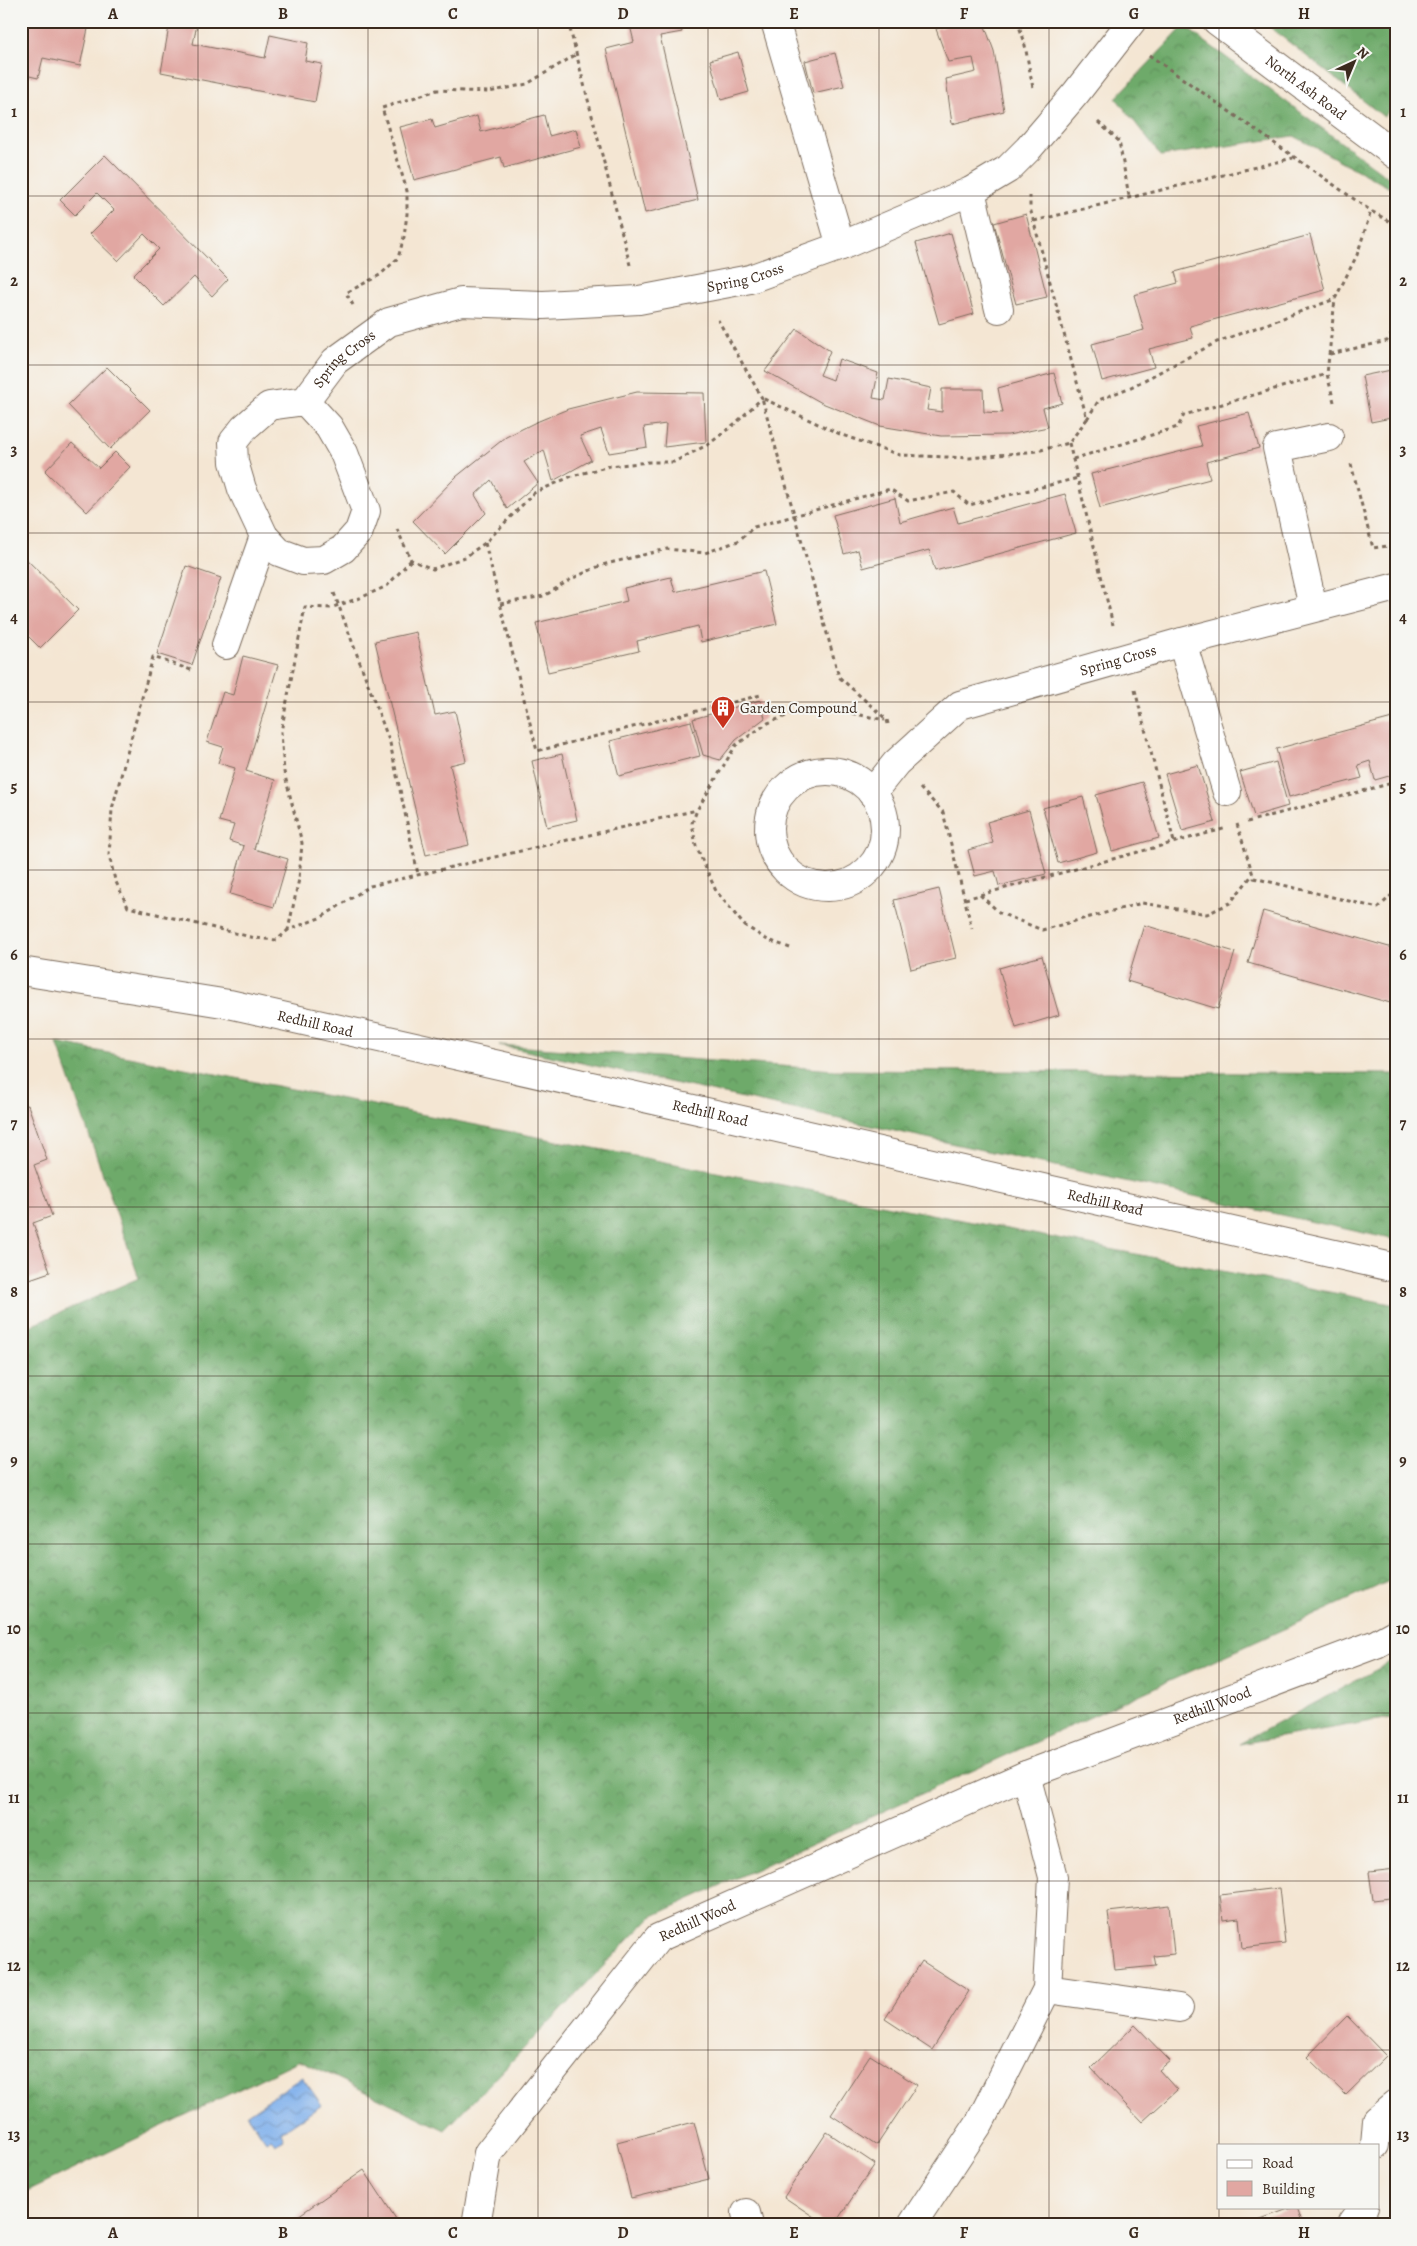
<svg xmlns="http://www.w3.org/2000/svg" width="1417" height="2246" font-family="Alegreya,serif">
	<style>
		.forest { fill: url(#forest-crowns); stroke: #546a44 }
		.water { fill: url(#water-waves); stroke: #5e6e85 }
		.building { fill: #e1a7a2 }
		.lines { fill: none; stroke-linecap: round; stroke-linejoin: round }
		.minor-casing { stroke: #7c6c5d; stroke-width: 30 }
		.path { stroke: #7c6c5d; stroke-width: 3; stroke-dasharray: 4 4; stroke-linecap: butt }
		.minor { stroke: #fff; stroke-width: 28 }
		.grid { fill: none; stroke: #3b2a1e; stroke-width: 1; stroke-opacity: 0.55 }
		.labels { text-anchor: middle; stroke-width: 4; stroke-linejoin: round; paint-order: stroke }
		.street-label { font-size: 15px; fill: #3b2a1e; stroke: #f6f6f2 }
		.poi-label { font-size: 15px; fill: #3b2a1e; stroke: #f6f6f2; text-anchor: start }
		.neatline { fill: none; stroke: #3b2a1e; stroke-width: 2 }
		.grid-label { font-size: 16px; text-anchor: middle; font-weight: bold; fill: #3b2a1e }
	</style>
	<defs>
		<pattern id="forest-crowns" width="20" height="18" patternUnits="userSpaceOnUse" patternTransform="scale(1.25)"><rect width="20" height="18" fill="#6eaa6b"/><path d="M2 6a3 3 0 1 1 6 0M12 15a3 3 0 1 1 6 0" fill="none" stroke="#5c8b57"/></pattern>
		<pattern id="water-waves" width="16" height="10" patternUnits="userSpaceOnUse" patternTransform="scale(1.25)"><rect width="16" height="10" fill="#81b1ec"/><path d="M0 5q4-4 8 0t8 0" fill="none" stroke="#6b90bf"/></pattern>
	</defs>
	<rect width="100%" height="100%" fill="#f6f6f2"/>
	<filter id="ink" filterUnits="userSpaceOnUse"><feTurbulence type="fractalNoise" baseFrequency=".02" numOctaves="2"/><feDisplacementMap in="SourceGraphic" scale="10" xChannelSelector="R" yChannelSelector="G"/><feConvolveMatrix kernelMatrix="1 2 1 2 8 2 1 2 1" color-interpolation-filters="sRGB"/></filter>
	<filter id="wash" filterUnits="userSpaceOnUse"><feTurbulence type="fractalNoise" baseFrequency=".0096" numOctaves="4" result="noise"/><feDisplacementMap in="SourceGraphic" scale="20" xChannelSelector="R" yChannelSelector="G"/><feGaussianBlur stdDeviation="1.12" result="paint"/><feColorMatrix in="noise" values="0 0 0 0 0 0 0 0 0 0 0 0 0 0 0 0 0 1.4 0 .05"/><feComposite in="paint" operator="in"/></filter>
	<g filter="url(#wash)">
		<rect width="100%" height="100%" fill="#f4e6d3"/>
		<g class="forest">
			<polygon points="1262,21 1396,21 1396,102 1384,117"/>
			<polygon points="1184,26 1396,183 1396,191 1294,136 1161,156 1116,98"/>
			<polygon points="57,1043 1396,1305 1396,1578 651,1917 445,2130 300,2060 21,2194 21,1330 139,1278"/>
			<polygon points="499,1045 834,1070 1396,1074 1396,1240"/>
			<polygon points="1396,1659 1396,1717 1239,1744"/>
		</g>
		<polygon class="water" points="302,2077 322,2105 281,2132 284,2139 275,2144 271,2138 266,2141 247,2114"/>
		<g id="blocks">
			<g class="building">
				<polygon points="21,21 78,21 89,24 80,66 43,58 38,78 21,74"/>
				<polygon points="170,21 197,24 193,44 265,58 270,35 308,43 305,61 322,64 315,102 161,72"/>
				<polygon points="629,21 679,21 682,32 660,36 698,200 645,213 606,49 634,42"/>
				<polygon points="797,21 828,21 829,24 798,29"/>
				<polygon points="959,21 983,21 994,51 1004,111 952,124 946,79 976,72 973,58 948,62 936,29"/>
				<polygon points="738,52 749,92 721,100 710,60"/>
				<polygon points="835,53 844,86 813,93 805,61"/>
				<polygon points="544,115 549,136 576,129 581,147 504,168 501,157 414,180 400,127 432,119 435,128 477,116 481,132"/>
				<polygon points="105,155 228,279 212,296 194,277 164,306 133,275 159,249 144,234 118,261 90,234 114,210 97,193 75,215 60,200"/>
				<polygon points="1026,214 1047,297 1016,304 994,223"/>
				<polygon points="951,233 974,314 939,324 916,243"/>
				<polygon points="1310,235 1325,290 1190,326 1193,338 1149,349 1154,367 1102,381 1092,344 1144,330 1134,295 1178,283 1175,272"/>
				<polygon points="797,329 830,351 820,375 833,380 839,359 878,373 873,398 885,400 889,379 931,388 927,410 942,412 942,389 983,389 984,412 1003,413 998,388 1054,373 1062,403 1043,408 1048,427 1008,435 941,436 880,426 822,403 765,371"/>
				<polygon points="107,367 150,410 110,449 68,405"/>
				<polygon points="1396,369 1396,417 1371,422 1362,376"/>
				<polygon points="637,392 704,393 706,442 664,447 666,424 644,427 647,447 609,453 601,429 580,436 591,460 553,481 544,450 524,462 538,483 507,509 491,480 475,495 486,513 445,554 413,521 456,477 506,437 534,423 568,409"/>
				<polygon points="1249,413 1259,448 1206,462 1210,479 1100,508 1091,474 1202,446 1196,426"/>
				<polygon points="72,443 99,468 115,452 130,467 87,512 45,471"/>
				<polygon points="1065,494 1076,533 935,571 929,550 863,568 858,550 844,554 833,515 895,498 900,522 953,507 958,523"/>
				<polygon points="21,554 78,610 40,648 21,629"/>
				<polygon points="186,566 221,578 192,665 157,654"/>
				<polygon points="764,571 777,624 701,642 698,626 637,641 639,651 548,672 536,623 627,601 624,588 671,577 675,592"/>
				<polygon points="416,632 435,715 455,711 466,761 450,765 469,845 426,855 375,641"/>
				<polygon points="243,656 278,665 246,771 275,780 254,849 288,859 274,907 230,894 244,846 229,841 234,825 219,821 235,768 218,763 223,747 207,742 223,692 233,695"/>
				<polygon points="760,700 765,718 736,740 720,760 703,755 693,719"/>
				<polygon points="1396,717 1396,774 1375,780 1370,761 1358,765 1362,778 1289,797 1276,749"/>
				<polygon points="691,721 700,756 619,776 610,741"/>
				<polygon points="562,754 577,820 547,827 532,761"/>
				<polygon points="1276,762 1288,806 1254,816 1240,772"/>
				<polygon points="1198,765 1215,822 1182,831 1165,774"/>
				<polygon points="1142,782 1159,838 1112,851 1096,795"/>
				<polygon points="1083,797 1097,852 1058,863 1043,808"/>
				<polygon points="1029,810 1046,874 999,886 995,871 975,876 968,850 993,843 987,822"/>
				<polygon points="939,889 956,958 911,969 894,900"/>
				<polygon points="1263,911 1396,949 1396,997 1394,1004 1248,963"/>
				<polygon points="1144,925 1235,952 1218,1009 1127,981"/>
				<polygon points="1042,956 1059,1015 1016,1028 999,968"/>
				<polygon points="28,1105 47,1160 34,1165 52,1216 33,1223 50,1272 21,1282 21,1107"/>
				<polygon points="1396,1869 1396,1921 1393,1921 1390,1898 1373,1900 1369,1872"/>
				<polygon points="1279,1888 1285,1943 1242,1948 1239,1918 1223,1920 1220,1895"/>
				<polygon points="1169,1905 1174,1954 1154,1956 1156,1966 1115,1970 1108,1912"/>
				<polygon points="922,1961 969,1991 932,2050 885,2019"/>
				<polygon points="1347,2016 1386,2056 1346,2095 1307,2057"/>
				<polygon points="1135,2025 1170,2061 1159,2070 1177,2090 1142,2122 1091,2068"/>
				<polygon points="870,2055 917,2085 877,2145 831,2115"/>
				<polygon points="694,2122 709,2179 631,2198 617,2142"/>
				<polygon points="827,2132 875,2164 834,2225 826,2225 784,2197"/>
				<polygon points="364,2170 398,2222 395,2225 285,2225"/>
				<polygon points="1294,2207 1297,2207 1303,2225 1244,2225"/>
			</g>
		</g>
	</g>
	<g filter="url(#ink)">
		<use href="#blocks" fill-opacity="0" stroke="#7c6c5d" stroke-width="1"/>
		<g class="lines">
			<defs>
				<g id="minor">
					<polyline points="775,21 841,246"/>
					<path id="s1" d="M1217,21L1396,155"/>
					<polyline points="971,191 999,309"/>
					<path id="s2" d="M305,401L329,427L344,453L366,511L359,531L343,549L324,560L303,561L279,552L264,536L242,489L234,462L233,442L244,428L269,406L305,401L335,361L389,322L461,302L543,305L639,300L750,279L841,246L971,191L1008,169L1028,149L1076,93L1132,21"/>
					<polyline points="1313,607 1277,448 1329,437"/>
					<polyline points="1182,642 1227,792"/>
					<polyline points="226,645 264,536"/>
					<circle cx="827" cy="829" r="58"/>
					<path id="s3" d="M872,793L896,763L960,705L1182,642L1396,587"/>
					<path id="s4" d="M21,971L229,1004L1396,1268"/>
					<polyline points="1047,1989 1179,2008"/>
					<polyline points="1375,2145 1377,2120 1396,2104"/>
					<polyline points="746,2213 749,2225"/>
					<polyline points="1353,2222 1364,2207"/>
					<path id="s5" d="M476,2225L488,2153L658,1938L1026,1775L1376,1644L1396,1633"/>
					<polyline points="912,2225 980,2122 1047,1989 1053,1877 1026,1775"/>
				</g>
			</defs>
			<use href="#minor" class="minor-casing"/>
			<g class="path">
				<polyline points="568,21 630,265"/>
				<polyline points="1017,21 1024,40 1033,88"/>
				<polyline points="1149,55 1371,211"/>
				<polyline points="1098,122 1119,141 1129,196"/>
				<polyline points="1034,221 1293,158"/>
				<polyline points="353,305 346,293 380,275 398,258 404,237 407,214 407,191 382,108 437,90 489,92 527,84 577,54"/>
				<polyline points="1330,354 1387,341 1396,328"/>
				<polyline points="1334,402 1327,374 1335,299"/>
				<polyline points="1087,419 1099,400 1131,387 1217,342 1335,299 1357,255 1371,211 1396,225"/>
				<polyline points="1069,443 1113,625"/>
				<polyline points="1073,459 1178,427 1184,415 1327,374"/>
				<polyline points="1351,464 1373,548 1396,545"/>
				<polyline points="397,529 411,560 433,569 465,557 485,543 534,493 572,476 610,466 649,462 674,462 709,444 737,422 762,398 718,320"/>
				<polyline points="485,543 537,751 761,695"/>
				<polyline points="411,560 387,586 360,598 330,608 305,607 281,732 284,772 302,843 299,879 288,930 322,917 370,886 697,810"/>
				<polyline points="334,593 390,743 418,874"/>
				<polyline points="500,604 544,596 573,578 602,565 667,549 705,553 738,541 754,527 890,489 908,501 954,492 969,505 1078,478"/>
				<polyline points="191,670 153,657 112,809 109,855 115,880 128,907 255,938 277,940 288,930"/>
				<polyline points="1135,690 1174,842"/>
				<polyline points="888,724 887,720 839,677 762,398 842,435 900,455 970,458 1037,451 1069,443 1087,419 1030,208 1030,196"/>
				<polyline points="920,788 943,812 972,929"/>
				<polyline points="1247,822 1396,782"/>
				<polyline points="1237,824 1254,878 1378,908 1396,891"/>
				<polyline points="980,895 1000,913 1042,930 1142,903 1207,914 1230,903 1253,874"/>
				<polyline points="965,899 1227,828"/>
				<polyline points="790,948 766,939 744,925 716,891 696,846 692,823 697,810 736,745 768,723 804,709 831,709 885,720"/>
			</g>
			<use href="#minor" class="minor"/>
		</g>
	</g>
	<path class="grid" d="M198,21V2225M368,21V2225M538,21V2225M708,21V2225M879,21V2225M1049,21V2225M1219,21V2145M21,196H1396M21,365H1396M21,533H1396M21,702H1396M21,870H1396M21,1039H1396M21,1207H1396M21,1376H1396M21,1544H1396M21,1713H1396M21,1881H1396M21,2050H1396M1219,2207V2225"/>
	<defs>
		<symbol id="building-pin" viewBox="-11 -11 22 30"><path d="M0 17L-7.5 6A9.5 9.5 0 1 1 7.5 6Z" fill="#c8321e" stroke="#f6f6f2"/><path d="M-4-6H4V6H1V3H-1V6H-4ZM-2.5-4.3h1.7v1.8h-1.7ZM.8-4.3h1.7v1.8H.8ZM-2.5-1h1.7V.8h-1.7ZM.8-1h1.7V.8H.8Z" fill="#fff"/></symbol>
	</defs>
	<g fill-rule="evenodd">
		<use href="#building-pin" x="709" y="694" width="28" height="38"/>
	</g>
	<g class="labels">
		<g class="street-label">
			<text dy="5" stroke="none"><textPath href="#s1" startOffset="111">North Ash Road</textPath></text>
			<text dy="5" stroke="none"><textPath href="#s2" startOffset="929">Spring Cross</textPath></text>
			<text dy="5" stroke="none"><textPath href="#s2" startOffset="509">Spring Cross</textPath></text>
			<text dy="5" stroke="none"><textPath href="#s3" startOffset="289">Spring Cross</textPath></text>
			<text dy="5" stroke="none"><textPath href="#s4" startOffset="299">Redhill Road</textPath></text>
			<text dy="5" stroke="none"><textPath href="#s4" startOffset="704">Redhill Road</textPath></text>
			<text dy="5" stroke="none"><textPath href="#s4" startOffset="1109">Redhill Road</textPath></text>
			<text dy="5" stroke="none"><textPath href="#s5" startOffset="948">Redhill Wood</textPath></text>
			<text dy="5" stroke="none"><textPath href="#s5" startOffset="390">Redhill Wood</textPath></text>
		</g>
		<g class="poi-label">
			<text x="740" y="713">Garden Compound</text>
		</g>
	</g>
	<rect width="1417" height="2246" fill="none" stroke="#f6f6f2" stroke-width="55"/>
	<rect x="1217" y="2144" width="162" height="65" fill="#f6f6f2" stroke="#aba49d"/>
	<rect x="1227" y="2160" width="25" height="8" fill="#ffffff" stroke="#aba49d"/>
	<text x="1262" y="2168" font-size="15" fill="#3b2a1e">Road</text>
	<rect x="1227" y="2181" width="25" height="15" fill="#e1a7a2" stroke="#aba49d"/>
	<text x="1262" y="2194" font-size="15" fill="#3b2a1e">Building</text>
	<g transform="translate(1354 62) rotate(44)" stroke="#f6f6f2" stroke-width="4" paint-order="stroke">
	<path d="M0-4L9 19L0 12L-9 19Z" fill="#3b2a1e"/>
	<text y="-8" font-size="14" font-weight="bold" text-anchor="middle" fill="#3b2a1e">N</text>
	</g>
	<rect x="28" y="28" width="1362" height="2190" class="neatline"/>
	<g class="grid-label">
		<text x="113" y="19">A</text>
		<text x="283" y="19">B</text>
		<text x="453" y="19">C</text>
		<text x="623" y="19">D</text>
		<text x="794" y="19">E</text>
		<text x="964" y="19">F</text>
		<text x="1134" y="19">G</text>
		<text x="1304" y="19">H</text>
		<text x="14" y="117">1</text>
		<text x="1403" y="117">1</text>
		<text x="14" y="286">2</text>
		<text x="1403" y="286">2</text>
		<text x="14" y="455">3</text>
		<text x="1403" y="455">3</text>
		<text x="14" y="623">4</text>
		<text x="1403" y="623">4</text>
		<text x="14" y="792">5</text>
		<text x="1403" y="792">5</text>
		<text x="14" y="960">6</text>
		<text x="1403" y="960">6</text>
		<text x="14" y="1129">7</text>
		<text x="1403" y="1129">7</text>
		<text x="14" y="1297">8</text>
		<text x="1403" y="1297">8</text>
		<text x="14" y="1466">9</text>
		<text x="1403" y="1466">9</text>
		<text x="14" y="1634">10</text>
		<text x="1403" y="1634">10</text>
		<text x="14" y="1803">11</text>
		<text x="1403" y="1803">11</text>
		<text x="14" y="1971">12</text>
		<text x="1403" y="1971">12</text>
		<text x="14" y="2140">13</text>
		<text x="1403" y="2140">13</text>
		<text x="113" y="2238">A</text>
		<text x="283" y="2238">B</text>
		<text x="453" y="2238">C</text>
		<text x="623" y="2238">D</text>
		<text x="794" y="2238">E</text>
		<text x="964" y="2238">F</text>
		<text x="1134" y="2238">G</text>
		<text x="1304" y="2238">H</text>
	</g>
</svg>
